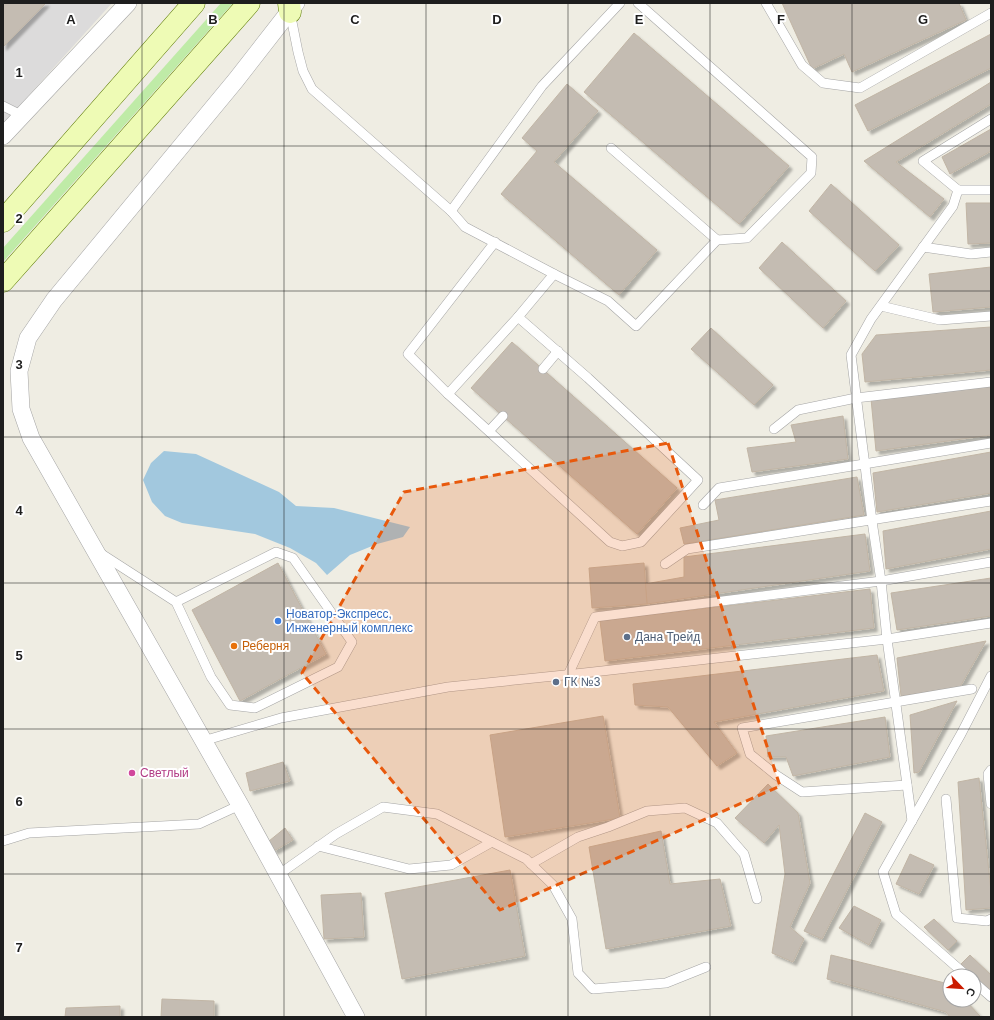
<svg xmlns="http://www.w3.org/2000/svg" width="994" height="1020" font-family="Arial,sans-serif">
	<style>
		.residential { fill: #dcdbdb }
		.grass { fill: #bfeba7 }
		.water { fill: #a2c8de }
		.building { fill: #c4bcb2; stroke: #c1b5a5; filter: url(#shadow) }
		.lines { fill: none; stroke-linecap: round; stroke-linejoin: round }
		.lane-casing { stroke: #a5a5a5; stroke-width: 10 }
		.street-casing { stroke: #a5a5a5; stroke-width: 18 }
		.secondary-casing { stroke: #5a7802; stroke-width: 23 }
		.lane { stroke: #fff; stroke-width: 9 }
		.street { stroke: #fff; stroke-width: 17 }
		.secondary { stroke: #eefbb5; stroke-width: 22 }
		.marked { fill: #e8590c; fill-opacity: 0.2; stroke: #e8590c; stroke-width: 3; stroke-dasharray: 8 5; stroke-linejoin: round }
		.grid { fill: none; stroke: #1e1e1e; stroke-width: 1; stroke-opacity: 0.55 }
		.shop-dot { fill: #3f7fe0; stroke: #fff; stroke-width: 1.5 }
		.service-dot { fill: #5c6f8a; stroke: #fff; stroke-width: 1.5 }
		.food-dot { fill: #e8710a; stroke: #fff; stroke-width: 1.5 }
		.hotel-dot { fill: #d1479c; stroke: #fff; stroke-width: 1.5 }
		.labels { text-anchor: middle; stroke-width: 4; stroke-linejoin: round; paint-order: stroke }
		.shop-label { font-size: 12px; fill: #366cbe; stroke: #fff; text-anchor: start }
		.service-label { font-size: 12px; fill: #4e5e75; stroke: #fff; text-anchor: start }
		.food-label { font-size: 12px; fill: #c56008; stroke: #fff; text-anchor: start }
		.hotel-label { font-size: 12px; fill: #b23c85; stroke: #fff; text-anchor: start }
		.grid-label { font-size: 13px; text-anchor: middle; font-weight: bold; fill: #1e1e1e; stroke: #fff; stroke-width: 4; stroke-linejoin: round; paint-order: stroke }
	</style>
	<defs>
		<filter id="shadow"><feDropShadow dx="3.5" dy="3.5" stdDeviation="1" flood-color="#0004"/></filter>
	</defs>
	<rect width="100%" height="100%" fill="#efede3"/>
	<polygon class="residential" points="3,3 112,3 3,124"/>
	<polygon class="grass" points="221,3 233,3 3,262 3,248"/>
	<polygon class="water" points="164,451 196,454 279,492 296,506 334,508 410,527 403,537 377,544 350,555 327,575 316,563 290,548 255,534 182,523 165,516 152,502 143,480 151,463"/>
	<g class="building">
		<polygon points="3,3 46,3 3,47"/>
		<polygon points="782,3 959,3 966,20 852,72 844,54 812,69"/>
		<polygon points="634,33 789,166 739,224 584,92"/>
		<polygon points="991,34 991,68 868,131 855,105"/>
		<polygon points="991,82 991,104 896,162 944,199 930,217 864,161"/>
		<polygon points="567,84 598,111 554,162 657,250 619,295 501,194 537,151 522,138"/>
		<polygon points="991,129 991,151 950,174 942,157"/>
		<polygon points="831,184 899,245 875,271 809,211"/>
		<polygon points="966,203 991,203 991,243 968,244"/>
		<polygon points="782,242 846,301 823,328 759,268"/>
		<polygon points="991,267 991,307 933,312 929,274"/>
		<polygon points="991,327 991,370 865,382 862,354 876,335"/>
		<polygon points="711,328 773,385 754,405 691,349"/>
		<polygon points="512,342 677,488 637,534 471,388"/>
		<polygon points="991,386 991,435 876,451 871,399"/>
		<polygon points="843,416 848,459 752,472 747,448 796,442 791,425"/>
		<polygon points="991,452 991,493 877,512 873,473"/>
		<polygon points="857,477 864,515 684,544 680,528 719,520 715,500"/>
		<polygon points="991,511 991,549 886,569 883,531"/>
		<polygon points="865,534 870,571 647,604 645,584 684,577 684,557"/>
		<polygon points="278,563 326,654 240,701 192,610"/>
		<polygon points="644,563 647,604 592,608 589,568"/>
		<polygon points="991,578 991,616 897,630 891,593"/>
		<polygon points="870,589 874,628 605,661 600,621"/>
		<polygon points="986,641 960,687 901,696 897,658"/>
		<polygon points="877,655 884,691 714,722 737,753 717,766 668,707 635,705 633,684"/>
		<polygon points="957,701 919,772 914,773 910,715"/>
		<polygon points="603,716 620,818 505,837 490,735"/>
		<polygon points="885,717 890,757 793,776 786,757 768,757 766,736"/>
		<polygon points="283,762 290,781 250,791 246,773"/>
		<polygon points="979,778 991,891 991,908 966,910 958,782"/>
		<polygon points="768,784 798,813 810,883 790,927 804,939 793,962 772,953 785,874 779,825 764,843 735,818"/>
		<polygon points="865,813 882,822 822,939 804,931"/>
		<polygon points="285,828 293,840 274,851 269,841"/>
		<polygon points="661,831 670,884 720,879 731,926 606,949 589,847"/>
		<polygon points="910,854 934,865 919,894 896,884"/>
		<polygon points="510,870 525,956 402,979 385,893"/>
		<polygon points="361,893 364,937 324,939 321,895"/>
		<polygon points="854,906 881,920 869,945 839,928"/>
		<polygon points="934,919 957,941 948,950 924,927"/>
		<polygon points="831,955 949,984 950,1000 965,1000 981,1017 950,1017 946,1012 827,979"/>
		<polygon points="970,955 991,975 990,994 974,978 974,976 972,976 961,964"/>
		<polygon points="162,999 214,1001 214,1017 161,1017"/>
		<polygon points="120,1006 120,1017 65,1017 66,1008"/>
	</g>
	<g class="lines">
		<defs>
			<g id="lane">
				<polyline points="766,3 802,65 823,83 860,88 991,13"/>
				<polyline points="290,12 298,52 303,71 312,89 451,211 465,227 554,274 608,301 636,326 717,240"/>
				<polyline points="3,106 21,115"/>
				<polyline points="611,148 717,240 747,238 811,173 812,157 638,3"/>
				<polyline points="958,190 991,190"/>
				<polyline points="451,211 542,86 620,3"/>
				<polyline points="495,242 408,354 448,394 610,542 622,546 641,542 698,480 588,378 518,317"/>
				<polyline points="923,247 971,254 991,252"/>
				<polyline points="881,306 940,320 991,316"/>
				<polyline points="543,369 558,351"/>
				<polyline points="448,394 518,317 554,274"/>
				<polyline points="774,429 798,410 856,398 991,382"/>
				<polyline points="489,431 503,416"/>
				<polyline points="703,505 719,488 991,443"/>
				<polyline points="100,553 176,602 211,677 230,705 255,708 338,667 352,642 293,558 276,552 176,602"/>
				<polyline points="665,564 687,549 991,501"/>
				<polyline points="568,675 595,617 881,581 991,562"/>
				<polyline points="203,741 281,718 448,687 584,673 887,639 991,623"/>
				<polyline points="991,770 988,774 991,804"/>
				<polyline points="907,785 802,792 776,775 750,754 742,728 972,689"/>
				<polyline points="946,799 957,918 987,921 991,919"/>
				<polyline points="912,821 887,639 881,581 872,521 851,355 871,319 953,206 958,190 923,161 991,119"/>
				<polyline points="3,841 29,833 199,824 240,805"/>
				<polyline points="318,846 409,869 451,865 492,842"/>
				<polyline points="531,864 578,837 608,827 647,811 685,808 717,823 744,854 757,899"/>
				<polyline points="278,875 336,834 383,807 437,814 492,842 526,859 553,885 572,919 578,973 593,989 666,983 706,967"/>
				<polyline points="967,976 896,914 883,872 961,734 991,676"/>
				<polyline points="974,982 991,997"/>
			</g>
			<g id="street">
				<polyline points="296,3 236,80 54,300 28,338 19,371 21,409 31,438 240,805 356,1017"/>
				<polyline points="3,136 128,3"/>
			</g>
			<g id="secondary">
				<polyline points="289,3 290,12"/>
				<polyline points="3,221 194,3"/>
				<polyline points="3,281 249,3"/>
			</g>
		</defs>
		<use href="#lane" class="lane-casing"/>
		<use href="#street" class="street-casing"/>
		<use href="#secondary" class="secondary-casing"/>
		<use href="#lane" class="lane"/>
		<use href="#street" class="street"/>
		<use href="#secondary" class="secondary"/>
	</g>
	<path class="marked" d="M668,443L780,786L500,910L302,673L404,492Z"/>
	<path class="grid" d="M142,3V1017M284,3V1017M426,3V1017M568,3V1017M710,3V1017M852,3V1017M3,146H991M3,291H991M3,437H991M3,583H991M3,729H991M3,874H991"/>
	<circle class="shop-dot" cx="278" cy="621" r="4"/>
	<g class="service-dot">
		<circle cx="627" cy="637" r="4"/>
		<circle cx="556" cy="682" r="4"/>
	</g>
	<circle class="food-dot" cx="234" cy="646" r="4"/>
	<circle class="hotel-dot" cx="132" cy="773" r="4"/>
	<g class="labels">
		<g class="shop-label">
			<text x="286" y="618">Новатор-Экспресс,<tspan x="286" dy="14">Инженерный комплекс</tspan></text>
		</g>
		<g class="service-label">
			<text x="635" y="641">Дана Трейд</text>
			<text x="564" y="686">ГК №3</text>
		</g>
		<g class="food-label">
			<text x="242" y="650">Реберня</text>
		</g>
		<g class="hotel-label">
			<text x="140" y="777">Светлый</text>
		</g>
	</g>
	<g class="grid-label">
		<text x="71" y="24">A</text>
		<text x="213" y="24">B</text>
		<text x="355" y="24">C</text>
		<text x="497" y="24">D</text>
		<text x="639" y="24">E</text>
		<text x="781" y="24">F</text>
		<text x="923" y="24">G</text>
		<text x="19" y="77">1</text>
		<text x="19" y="223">2</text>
		<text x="19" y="369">3</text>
		<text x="19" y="515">4</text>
		<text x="19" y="660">5</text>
		<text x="19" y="806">6</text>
		<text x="19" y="952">7</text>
	</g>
	<rect width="994" height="1020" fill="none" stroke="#1e1e1e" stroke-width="8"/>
	<g transform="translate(962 988) rotate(115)"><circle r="19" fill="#ffffff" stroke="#a5a5a5"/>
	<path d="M0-3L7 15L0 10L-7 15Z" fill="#cb1c00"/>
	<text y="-6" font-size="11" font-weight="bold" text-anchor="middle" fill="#1e1e1e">С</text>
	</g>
</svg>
